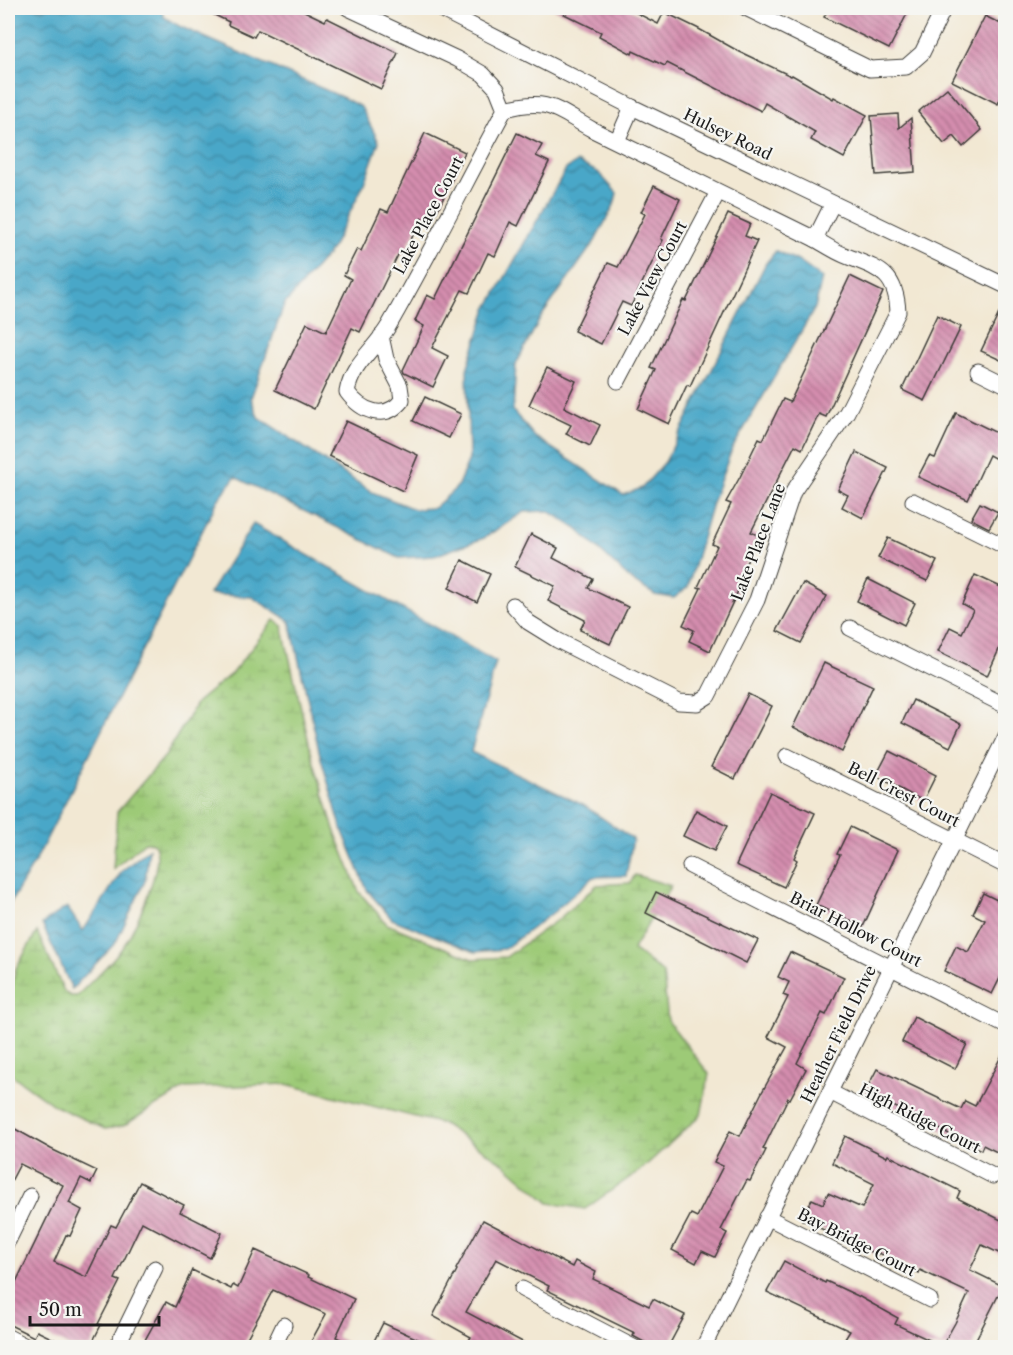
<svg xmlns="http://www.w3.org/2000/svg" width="1013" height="1355" font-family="'Libre Caslon Text',serif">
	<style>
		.wetland { fill: url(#wetland-marsh); stroke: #5c734a; stroke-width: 1.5 }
		.water { fill: url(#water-waves); stroke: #326272; stroke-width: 1.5 }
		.building { fill: url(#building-back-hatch) }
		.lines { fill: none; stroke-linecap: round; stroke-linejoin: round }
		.street-casing { stroke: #3c3b37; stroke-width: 17 }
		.street { stroke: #fff; stroke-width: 15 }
		.labels { text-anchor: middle; stroke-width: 4.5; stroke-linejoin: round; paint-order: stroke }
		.street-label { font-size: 16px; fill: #1c1c1c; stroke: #f6f6f2 }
	</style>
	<defs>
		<pattern id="wetland-marsh" width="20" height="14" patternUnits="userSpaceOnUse" patternTransform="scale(1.5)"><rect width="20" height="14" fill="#9dca77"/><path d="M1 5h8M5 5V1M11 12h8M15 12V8" fill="none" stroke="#87ad66"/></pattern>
		<pattern id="water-waves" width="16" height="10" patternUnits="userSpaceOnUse" patternTransform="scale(1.5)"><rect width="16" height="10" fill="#49a7c8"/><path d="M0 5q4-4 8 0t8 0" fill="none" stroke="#3c87a2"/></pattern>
		<pattern id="building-back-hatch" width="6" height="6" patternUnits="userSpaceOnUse" patternTransform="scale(1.5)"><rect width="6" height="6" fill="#d48dae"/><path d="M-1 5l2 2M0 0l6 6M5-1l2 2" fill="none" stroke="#ab728d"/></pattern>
	</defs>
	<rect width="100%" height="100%" fill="#f6f6f2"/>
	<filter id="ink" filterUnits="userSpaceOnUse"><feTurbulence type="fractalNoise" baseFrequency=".0167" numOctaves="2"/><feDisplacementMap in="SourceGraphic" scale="12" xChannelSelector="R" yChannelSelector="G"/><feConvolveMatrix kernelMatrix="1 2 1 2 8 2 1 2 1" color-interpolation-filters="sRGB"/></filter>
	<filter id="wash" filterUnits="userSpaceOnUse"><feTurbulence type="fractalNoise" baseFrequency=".008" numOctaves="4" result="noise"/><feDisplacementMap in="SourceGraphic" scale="24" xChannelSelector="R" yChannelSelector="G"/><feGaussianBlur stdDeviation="1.35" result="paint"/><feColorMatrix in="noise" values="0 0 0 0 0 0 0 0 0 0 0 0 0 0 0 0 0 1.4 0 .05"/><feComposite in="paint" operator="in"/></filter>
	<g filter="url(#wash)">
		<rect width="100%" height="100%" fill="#f2e8d3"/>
		<path class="wetland" d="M274,620L282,625L312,756L334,829L359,892L387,924L472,959L506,957L561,917L597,885L630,883L635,875L671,886L633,949L663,973L668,1021L709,1074L701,1115L643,1168L585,1209L549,1203L503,1163L443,1124L286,1084L185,1088L123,1126L105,1129L55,1106L8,1072V1003L16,968L37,932L64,991L70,996H77C91,981 113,962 124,945C135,929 168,858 153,843L145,842L113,869L117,812L166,755L197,702L232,673Z"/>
		<g class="water">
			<polygon points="8,8 161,8 164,17 179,26 344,98 361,107 379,142 363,186 331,250 284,305 251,398 258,417 372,492 414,509 434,508 457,487 469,459 467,369 486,311 566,169 577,162 598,172 617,193 614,205 595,241 541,317 516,364 513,411 535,437 623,495 642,488 665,462 766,263 776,251 798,261 822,278 815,308 732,449 712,503 688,587 674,598 655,595 631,580 577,529 549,511 524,512 484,538 434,556 399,558 235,477 218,500 36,860 8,907"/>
			<polygon points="253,524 496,662 471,752 583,805 633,839 626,876 593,877 555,911 504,949 475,952 392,919 367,890 341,827 320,755 290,621 252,597 209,594"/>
			<polygon points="149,849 145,881 116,942 72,989 42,924 67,907 83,931 122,871"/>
		</g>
		<g id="blocks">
			<g class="building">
				<polygon points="200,8 298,8 325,21 327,18 398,53 381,89 258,30 254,37 228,25 229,22"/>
				<polygon points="552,8 627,8 658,24 664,12 697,28 738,51 791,76 792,75 833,99 834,97 867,115 844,158 811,140 815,132 765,103 761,111 667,63 665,66 633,51 632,54 599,36 601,32"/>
				<polygon points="829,8 910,8 889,49 824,17"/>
				<polygon points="985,16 1005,26 1005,88 998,104 952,81"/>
				<polygon points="947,88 982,130 963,147 954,136 944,144 918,112"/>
				<polygon points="898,114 899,128 911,118 915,172 876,175 871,116"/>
				<polygon points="425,133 465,152 432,222 422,218 403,255 399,253 360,332 352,328 314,409 275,390 307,323 326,332 351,279 344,275 357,249 361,251 381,209 388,212"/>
				<polygon points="517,133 542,145 536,156 549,162 518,226 510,222 495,256 488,253 469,293 462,290 432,348 448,356 433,387 404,373 403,370 424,326 415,321 427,295 435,299"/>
				<polygon points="654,186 680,199 661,239 663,240 631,306 622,302 601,344 574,331 608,263 618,267 645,214 641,212"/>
				<polygon points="728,214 750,224 745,236 757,241 696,373 690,386 687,385 669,424 638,409 656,370 651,368 683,300 686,301"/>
				<polygon points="850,276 883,292 826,417 819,414 802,449 795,445 751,532 759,536 740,576 744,578 710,651 689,641 694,630 683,625 701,588 698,587 717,546 712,544 731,504 726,502 740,477 759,438 763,440 783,399 790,402"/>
				<polygon points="1005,301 1005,362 981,351"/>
				<polygon points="937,315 961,327 925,401 902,390"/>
				<polygon points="547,367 576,381 564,407 600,425 590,446 566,434 571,425 529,405"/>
				<polygon points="425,397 461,414 449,438 413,421"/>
				<polygon points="956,413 1005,437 996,459 989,455 968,500 918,477 929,456 935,458"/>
				<polygon points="346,421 418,455 403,491 329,456"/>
				<polygon points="856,452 888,468 863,518 842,507 848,495 838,490"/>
				<polygon points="980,503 998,512 989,528 971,519"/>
				<polygon points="531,534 558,548 553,558 593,579 588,588 628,607 610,644 580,630 585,620 548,601 555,586 515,567"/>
				<polygon points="888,538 937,561 927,581 878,558"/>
				<polygon points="462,560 490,574 477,602 449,588"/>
				<polygon points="975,575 1005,589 1005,636 987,676 938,652 950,627 962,633 973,610 962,604"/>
				<polygon points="868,579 915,603 904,625 857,601"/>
				<polygon points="803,583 827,596 801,643 777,631"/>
				<polygon points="824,663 873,686 842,752 793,727"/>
				<polygon points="748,694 772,706 735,779 711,767"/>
				<polygon points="913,700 961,724 950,747 902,723"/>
				<polygon points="889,751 936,775 923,801 876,776"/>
				<polygon points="770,792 815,813 794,858 797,860 784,887 736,865"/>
				<polygon points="696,810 727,826 714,851 683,836"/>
				<polygon points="850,827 898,850 863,927 816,905 840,855 837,854"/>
				<polygon points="656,892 758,940 746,963 646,913"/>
				<polygon points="983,893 1005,904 1005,968 992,994 944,971 956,946 968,952 985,920 973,914"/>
				<polygon points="790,952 844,977 826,1015 822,1013 797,1063 806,1069 790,1099 788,1098 763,1149 766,1150 750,1181 747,1180 721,1230 727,1233 715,1257 702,1251 696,1263 672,1250 691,1214 697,1217 723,1166 714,1162 730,1131 740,1136 761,1094 787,1047 768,1037 788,997 783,995 789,982 778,977"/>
				<polygon points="914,1017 967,1044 955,1069 902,1042"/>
				<polygon points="1005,1049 1005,1156 983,1145 981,1150 865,1092 877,1069 961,1109 965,1101 975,1106"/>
				<polygon points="8,1125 51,1149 97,1171 91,1183 81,1178 69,1203 82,1210 70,1236 66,1235 54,1262 86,1277 111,1225 116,1227 140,1182 184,1205 180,1212 222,1233 210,1258 142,1222 115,1279 120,1281 98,1324 101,1325 90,1347 70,1347 37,1331 34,1337 8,1324 8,1290 11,1283 15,1284 63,1185 20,1164 8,1187"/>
				<polygon points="845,1136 887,1157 888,1155 960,1191 957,1198 1005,1222 1005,1256 982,1245 970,1270 1003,1286 972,1347 861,1347 845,1339 850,1331 767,1292 784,1261 825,1283 826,1281 858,1296 898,1318 895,1324 942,1346 955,1323 969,1293 920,1270 919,1273 879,1253 878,1255 802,1220 812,1199 823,1204 828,1193 862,1208 874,1184 832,1163"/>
				<polygon points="483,1220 572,1267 575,1261 596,1272 593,1279 649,1306 653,1299 685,1315 668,1347 653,1347 633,1336 635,1333 547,1290 549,1286 496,1259 466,1312 532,1347 465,1347 471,1337 433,1316 457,1270 456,1269"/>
				<polygon points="255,1250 309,1275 308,1277 354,1299 336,1337 356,1347 308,1347 326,1314 273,1290 242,1347 159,1347 145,1340 166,1302 175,1307 192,1270 231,1289 233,1285 238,1288"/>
				<polygon points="383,1323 435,1347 371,1347"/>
			</g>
		</g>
	</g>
	<g filter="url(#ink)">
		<use href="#blocks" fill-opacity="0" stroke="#3c3b37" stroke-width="1.5"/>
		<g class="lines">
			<defs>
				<g id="street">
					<path d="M348,8L457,59L483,74L497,89L505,109C550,97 556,110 593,130L815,239C824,244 834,251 844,255C877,269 896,270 898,312L847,412L793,492L757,600L708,696L697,703L679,702L557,640L528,622L513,605"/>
					<polyline points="438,8 632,107 1006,286"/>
					<polyline points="746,8 870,69 906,67 922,53 944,8"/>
					<polyline points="617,141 632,107"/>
					<polyline points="815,239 832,205"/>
					<path d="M381,336L386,359L400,386L402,400C385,422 361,411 347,392C352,364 374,350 388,327C429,256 466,181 505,109"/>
					<polyline points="978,371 1006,385"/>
					<polyline points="618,381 718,192"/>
					<polyline points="913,501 1006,547"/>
					<polyline points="850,628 1006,706"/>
					<polyline points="787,756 1006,866"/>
					<polyline points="690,866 1006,1026"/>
					<polyline points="830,1092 993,1176"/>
					<polyline points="767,1217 930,1300"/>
					<polyline points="8,1241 30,1196"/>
					<polyline points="522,1289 635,1348"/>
					<polyline points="8,1337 29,1348"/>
					<polyline points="116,1348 155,1268"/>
					<polyline points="273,1348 284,1325"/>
					<polyline points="703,1348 1006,736"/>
				</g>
			</defs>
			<use href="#street" class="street-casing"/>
			<use href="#street" class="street"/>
		</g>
	</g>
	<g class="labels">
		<g class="street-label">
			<text transform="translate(728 134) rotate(26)" y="6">Hulsey Road</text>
			<text transform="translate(428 215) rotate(-62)" y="6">Lake Place Court</text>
			<text transform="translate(652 278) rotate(-62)" y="6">Lake View Court</text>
			<text transform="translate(758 542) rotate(-69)" y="6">Lake Place Lane</text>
			<text transform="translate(904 794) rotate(27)" y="6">Bell Crest Court</text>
			<text transform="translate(856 929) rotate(27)" y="6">Briar Hollow Court</text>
			<text transform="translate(838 1034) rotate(-64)" y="6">Heather Field Drive</text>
			<text transform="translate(920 1118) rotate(27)" y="6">High Ridge Court</text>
			<text transform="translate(857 1242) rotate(27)" y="6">Bay Bridge Court</text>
		</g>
	</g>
	<rect width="1013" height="1355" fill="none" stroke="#f6f6f2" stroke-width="30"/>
	<path d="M30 1316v9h129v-9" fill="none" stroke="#1c1c1c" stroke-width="3"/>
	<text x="39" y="1316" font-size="18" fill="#1c1c1c" stroke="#f6f6f2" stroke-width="4.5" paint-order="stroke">50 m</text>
</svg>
